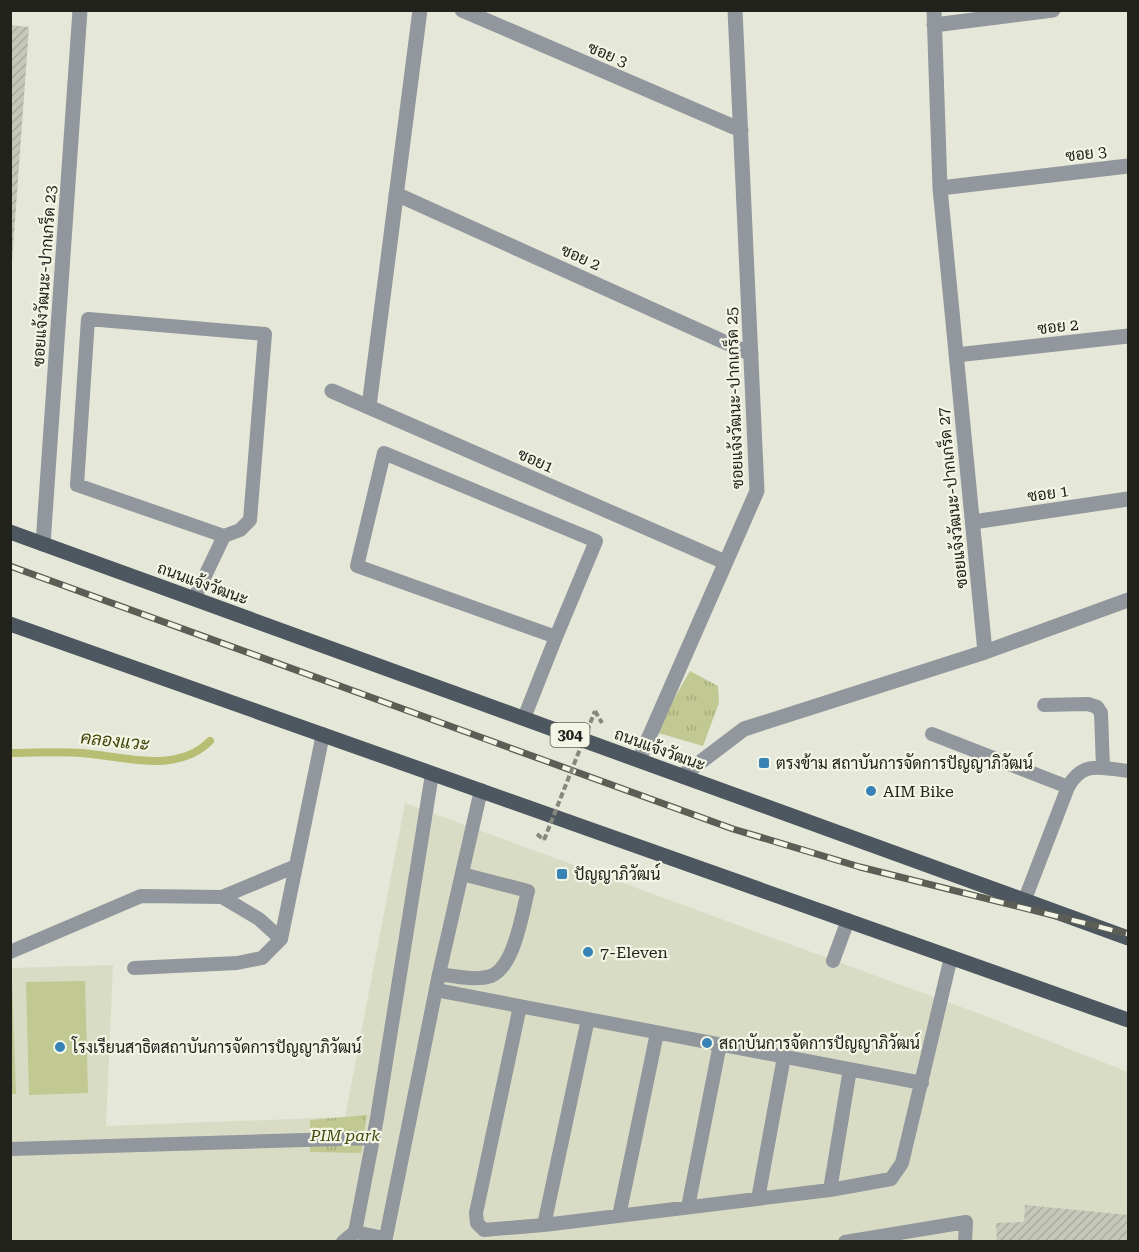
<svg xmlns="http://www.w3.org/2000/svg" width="1139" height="1252" font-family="'Roboto Serif',Sarabun,serif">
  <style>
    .built { fill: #d9dcc5 }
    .grass { fill: url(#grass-tufts) }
    .garden { fill: #c1c891 }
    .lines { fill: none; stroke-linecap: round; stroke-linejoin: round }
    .stream { stroke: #b7be73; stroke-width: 8 }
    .building { fill: url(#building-hatch) }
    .path { stroke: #86877d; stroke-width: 4; stroke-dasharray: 6 3; stroke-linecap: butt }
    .lane { stroke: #91979c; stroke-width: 14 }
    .street { stroke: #91979c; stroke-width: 15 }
    .primary { stroke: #4d575f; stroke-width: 15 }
    .rail-casing { stroke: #5c5d55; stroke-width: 7 }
    .rail { stroke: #f3f5e5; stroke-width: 4.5; stroke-dasharray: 14; stroke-linecap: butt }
    .path-bridge { stroke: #86877d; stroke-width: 4; stroke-dasharray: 6 3; stroke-linecap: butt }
    .poi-dot { fill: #3783b6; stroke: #f3f5e5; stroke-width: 2 }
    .labels { text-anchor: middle; stroke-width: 4.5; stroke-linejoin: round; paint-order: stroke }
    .shield { fill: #f3f5e5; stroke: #616159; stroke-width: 1.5 }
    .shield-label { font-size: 15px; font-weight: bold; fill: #22221d }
    .street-label { font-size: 16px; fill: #22221d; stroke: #f3f5e5 }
    .poi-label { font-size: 16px; fill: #22221d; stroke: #f3f5e5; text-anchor: start }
    .park-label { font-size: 16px; font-style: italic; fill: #454910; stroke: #f3f5e5 }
    .water-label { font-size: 18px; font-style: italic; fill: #41450a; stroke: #f3f5e5 }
  </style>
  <defs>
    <pattern id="grass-tufts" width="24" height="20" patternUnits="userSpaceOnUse" patternTransform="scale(1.5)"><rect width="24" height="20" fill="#c1c891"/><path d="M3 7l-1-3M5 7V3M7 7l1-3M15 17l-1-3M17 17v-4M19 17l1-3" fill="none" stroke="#a6ac7d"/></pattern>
    <pattern id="building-hatch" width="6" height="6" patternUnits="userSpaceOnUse" patternTransform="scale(1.5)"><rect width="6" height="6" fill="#c5c7b8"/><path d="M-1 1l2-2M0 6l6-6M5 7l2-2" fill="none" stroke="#a9ab9e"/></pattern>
  </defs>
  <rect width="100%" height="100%" fill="#e5e8d8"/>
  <!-- built -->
  <path class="built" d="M405,803L983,1015L1128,1072V1241H11L10,968L113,965L106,1126L345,1117Z"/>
  <!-- grass -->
  <path class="grass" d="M690,671L718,686L719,703L703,746L655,732Z
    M11,982H12L16,1094H11Z
    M367,1115L361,1153L310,1152V1120Z"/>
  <!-- garden -->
  <path class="garden" d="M85,981L88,1093L29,1095L26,982Z"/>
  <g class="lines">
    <!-- stream -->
    <path class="stream" d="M10,753C34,753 58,751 81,753C123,756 176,775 210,741"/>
  </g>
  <!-- building -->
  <path class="building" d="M10,25L29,27L12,262L10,261Z
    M1025,1205L1128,1215V1242H997L996,1223L1024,1222Z"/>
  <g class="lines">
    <!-- path -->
    <path class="path" d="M595,711L602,723
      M537,834L544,840"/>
    <!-- lane -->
    <path class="lane" d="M194,599L224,536L77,485L88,319L265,334L250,520L240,530L224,536
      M1044,705L1088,704L1097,707L1101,713L1103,768
      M524,718L556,637L357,566L384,453L596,541L556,637
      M932,734L1068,787
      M222,897L296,866
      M1025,899L1068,787C1083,760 1101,768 1128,771
      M10,952L141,896L222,897L259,919L281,939
      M833,961L848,920
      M134,968L237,963L262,958L281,939L323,734
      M439,974C454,976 476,981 491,976C515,966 522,913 528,891L462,874
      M436,990L922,1083
      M520,1006L476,1213L477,1223L484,1230L544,1225L830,1190L891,1179L902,1163L951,957
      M10,1149L373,1138
      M830,1190L850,1069
      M758,1199L784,1057
      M688,1207L720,1044
      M619,1216L657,1033
      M544,1225L588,1019
      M355,1232L384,1238
      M343,1242L355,1232L377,1118L432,774
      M385,1242L439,974L481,790
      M845,1242L966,1222L965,1242"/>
    <!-- street -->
    <path class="street" d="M462,10L741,130
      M934,25L1053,10
      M940,188L1128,166
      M396,194L751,354
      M956,355L1128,336
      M332,391L725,562
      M369,406L420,10
      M973,522L1128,499
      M43,544L80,10
      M985,652L1128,600
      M639,760L757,491L735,10
      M682,776L744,729L985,652L940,188L934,10"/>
    <!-- primary -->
    <path class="primary" d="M10,532L1128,938
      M10,624L1128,1020"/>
    <!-- rail casing -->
    <g class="rail-casing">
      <path id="rail" d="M10,566L733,829L860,867L1128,934"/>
    </g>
    <!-- rail -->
    <use href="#rail" class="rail"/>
    <!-- path-bridge -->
    <path class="path-bridge" d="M544,840L595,711"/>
  </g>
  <!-- markers -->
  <g class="poi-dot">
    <rect x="758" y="757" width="12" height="12" rx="3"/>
    <circle cx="871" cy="791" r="6"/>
    <rect x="556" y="868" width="12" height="12" rx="3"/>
    <circle cx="588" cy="952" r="6"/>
    <circle cx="707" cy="1043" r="6"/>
    <circle cx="60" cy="1047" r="6"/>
  </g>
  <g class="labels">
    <!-- shield labels -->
    <rect class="shield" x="550.5" y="723" width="39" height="24" rx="4.5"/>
    <g class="shield-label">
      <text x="570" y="740">304</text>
    </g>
    <!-- street labels -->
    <g class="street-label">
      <text transform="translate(608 54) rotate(23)" y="6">ซอย 3</text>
      <text transform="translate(1086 153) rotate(-7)" y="6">ซอย 3</text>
      <text transform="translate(581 257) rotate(24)" y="6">ซอย 2</text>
      <text transform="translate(44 276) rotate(-86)" y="6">ซอยแจ้งวัฒนะ-ปากเกร็ด 23</text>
      <text transform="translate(1058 326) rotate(-6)" y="6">ซอย 2</text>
      <text transform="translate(734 398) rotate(-92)" y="6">ซอยแจ้งวัฒนะ-ปากเกร็ด 25</text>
      <text transform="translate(536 460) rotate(24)" y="6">ซอย1</text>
      <text transform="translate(1048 493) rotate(-8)" y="6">ซอย 1</text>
      <text transform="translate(952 498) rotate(-96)" y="6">ซอยแจ้งวัฒนะ-ปากเกร็ด 27</text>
      <text transform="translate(203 583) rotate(20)" y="6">ถนนแจ้งวัฒนะ</text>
      <text transform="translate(660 749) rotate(20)" y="6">ถนนแจ้งวัฒนะ</text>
    </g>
    <!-- poi labels -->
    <g class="poi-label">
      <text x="776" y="769">ตรงข้าม สถาบันการจัดการปัญญาภิวัฒน์</text>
      <text x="883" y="797">AIM Bike</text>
      <text x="574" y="880">ปัญญาภิวัฒน์</text>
      <text x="600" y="958">7-Eleven</text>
      <text x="719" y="1049">สถาบันการจัดการปัญญาภิวัฒน์</text>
      <text x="72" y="1053">โรงเรียนสาธิตสถาบันการจัดการปัญญาภิวัฒน์</text>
    </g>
    <!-- park labels -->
    <g class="park-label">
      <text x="345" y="1141">PIM park</text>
    </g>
    <!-- water labels -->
    <g class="water-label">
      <text transform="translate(115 741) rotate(6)" y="6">คลองแวะ</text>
    </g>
  </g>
  <!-- border -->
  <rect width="1139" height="1252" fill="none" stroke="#22221d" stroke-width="24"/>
</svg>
